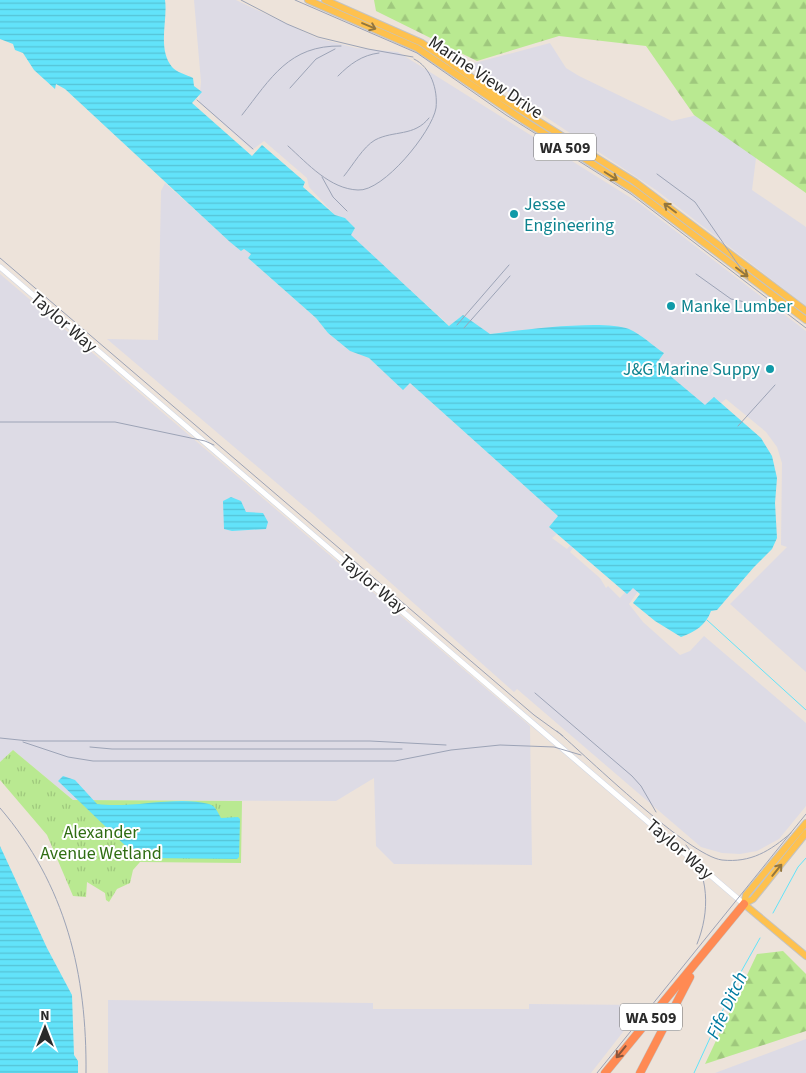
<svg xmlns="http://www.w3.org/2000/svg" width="806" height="1073" font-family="'Source Sans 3',sans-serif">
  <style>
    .industrial { fill: #dddbe5 }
    .grass { fill: url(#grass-tufts) }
    .forest { fill: url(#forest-firs) }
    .water { fill: url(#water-rules) }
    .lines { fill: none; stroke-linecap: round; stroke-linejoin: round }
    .stream { stroke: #62e3fa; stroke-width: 1 }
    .minor-casing { stroke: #cfd6e4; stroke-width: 6 }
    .major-casing { stroke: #c3c3c3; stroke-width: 8 }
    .highway-casing { stroke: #c3c3c3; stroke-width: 9 }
    .minor { stroke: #fff; stroke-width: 5 }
    .major { stroke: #fec14e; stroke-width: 6 }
    .highway { stroke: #ff8a53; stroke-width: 8 }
    .rail { stroke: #9ca3b6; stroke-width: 1 }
    .oneway { stroke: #94763c }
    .oneway2 { stroke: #8a553c }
    .culture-dot { fill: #0f9aa8; stroke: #fff; stroke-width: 2 }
    .labels { text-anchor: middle; stroke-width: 4; stroke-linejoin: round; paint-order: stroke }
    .shield { fill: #fff; stroke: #6a6a6a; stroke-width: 1 }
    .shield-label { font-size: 16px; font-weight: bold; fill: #2a2a2a }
    .street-label { font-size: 18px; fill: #2a2a2a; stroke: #fff }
    .culture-label { font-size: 18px; fill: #0d838f; stroke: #fff; text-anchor: start }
    .park-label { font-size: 18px; fill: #306d13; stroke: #fff }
    .water-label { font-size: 19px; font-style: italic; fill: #017ba0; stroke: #fff }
  </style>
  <defs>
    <pattern id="grass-tufts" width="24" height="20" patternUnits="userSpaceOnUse" patternTransform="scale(1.25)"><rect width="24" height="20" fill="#b9e991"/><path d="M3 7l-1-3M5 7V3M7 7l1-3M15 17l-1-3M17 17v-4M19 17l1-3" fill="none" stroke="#9fc87d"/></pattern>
    <pattern id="forest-firs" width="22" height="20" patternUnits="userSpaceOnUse" patternTransform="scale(1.25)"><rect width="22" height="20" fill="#b9e991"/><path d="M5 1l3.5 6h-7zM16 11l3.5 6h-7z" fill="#9fc87d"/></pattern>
    <pattern id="water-rules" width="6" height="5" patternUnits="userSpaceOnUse" patternTransform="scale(1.25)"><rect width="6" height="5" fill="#62e3fa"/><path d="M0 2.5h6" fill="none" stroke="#55c3d6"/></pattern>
  </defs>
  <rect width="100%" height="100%" fill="#ede3da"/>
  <!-- industrial -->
  <path class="industrial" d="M194,0H236L317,38L356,48L398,52L639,203L806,331V672L730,604L787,547L781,545L782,463L777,447L766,432L726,399L721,403L714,397L706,406L656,364L664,353L629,329L569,326L489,334L463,315L450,326L350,235L355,228L345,218L335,215L309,187L307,178L264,141L252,150L199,102L201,82Z
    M550,43L566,68L579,76L672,121L702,114L757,150L752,190L806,227V306L656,190L467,65Z
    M165,183L241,251L244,249L251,254L248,258L316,318L328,333L350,351L369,358L403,389L410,383L558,516L549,527L557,534L552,538L567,549L573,542L576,544L570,552L600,578L606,588L608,586L620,598L632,584L639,590L629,604L643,622L680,655L690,651L704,636L806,723V806L779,839L757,851L740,854L722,853L701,847L517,689L514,692L312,513L107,339L158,340L161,191Z
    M0,274L530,726L532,865L394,864L376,846L374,778L336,801L73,800L13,750L0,762Z
    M108,1000L373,1003V1009H529V1004L644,1005L591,1073H108Z
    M806,1039V1073H715Z"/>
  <!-- grass -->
  <path class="grass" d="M13,750L73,800L242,801L241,863L140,862L133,870L130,883L117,889L109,902L106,900L105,893L87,882L86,897L73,896L47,835L0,780V762Z"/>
  <!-- forest -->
  <path class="forest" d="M374,0H806V193L694,115L646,46L559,36L477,61L376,11Z
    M783,951L806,974V1031L705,1064L757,954Z"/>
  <!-- water -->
  <path class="water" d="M0,0H165C168,20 157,49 172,67C176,72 187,75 193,78L194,86L202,92L192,103L252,156L262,145L305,182L303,187L335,215L345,218L355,228L351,235L449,326L463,315L490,334C520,330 603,319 629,329C641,334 653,346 664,353L656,364L705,405L714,397L761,438L772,456L777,478L775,503L777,538L772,549L754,567L717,610L711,611C706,625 695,632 681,637L655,621L633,603L640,594L633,588L627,594L549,527L558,516L410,383L403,390L369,358L350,351L328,333L316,318L248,258L251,254L244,249L241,251L230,242L65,89L56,84L55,89L34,70L23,53L15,50L13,44L0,39Z
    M231,497L241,501L246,512L263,513L268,522L266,529L232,531L224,529L223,501Z
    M63,776L75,780L97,804C131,809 177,795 209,804C216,806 218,813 221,818L238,817L240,819L239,857L237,859L150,858L132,852L58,781Z
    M0,846L47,948L72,995L74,1055L78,1061V1073H0Z"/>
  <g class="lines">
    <!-- stream -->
    <path class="stream" d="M707,620L806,710
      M773,913L798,867L806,858
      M694,1073L737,979L760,938"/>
    <!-- minor casing -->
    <g class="minor-casing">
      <path id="minor" d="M0,267L744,904"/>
    </g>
    <!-- major casing -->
    <g class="major-casing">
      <path id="major" d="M308,0L417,48L523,120L634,190L806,320
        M325,0L422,43L500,97L635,182L806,311
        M744,904L746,895L806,823
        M744,904L753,899L806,833
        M744,904L806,956"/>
    </g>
    <!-- highway casing -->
    <g class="highway-casing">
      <path id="highway" d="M605,1073L744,904
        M640,1073L690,977"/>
    </g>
    <!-- minor -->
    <use href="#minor" class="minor"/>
    <!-- major -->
    <use href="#major" class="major"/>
    <!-- highway -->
    <use href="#highway" class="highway"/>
    <!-- rail -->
    <path class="rail" d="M241,0L287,24L318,37L368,49L413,57
      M295,0L417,53L506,115L631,194L806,328
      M338,76C350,64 362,55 379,53
      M290,88L316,59L335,49
      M197,100L253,149
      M242,115C271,78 289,45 341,46
      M288,146C308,164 330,189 358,190C383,192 432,132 436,108C438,90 431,67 414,59
      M657,174L695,202L748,279
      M344,176C353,165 363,147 375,140C394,130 414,137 429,118
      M322,177L333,197L347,211
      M0,258L534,715L563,736
      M696,274L731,299L778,309
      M457,325L509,265
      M464,328L510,276
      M0,422H115L205,441L214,445
      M738,426L775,385
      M535,693L632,776L641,786L656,812
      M557,731C588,758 689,856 722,860C751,863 770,851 791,833
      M0,738L29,741H370L446,745
      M23,742L68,757L93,761H395L451,750L500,745L554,747L581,755
      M90,747L112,749H402
      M0,808C66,885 87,974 86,1073
      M686,845C710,874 710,912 697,944
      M597,1073L806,814"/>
  </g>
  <!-- one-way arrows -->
  <defs><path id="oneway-shaft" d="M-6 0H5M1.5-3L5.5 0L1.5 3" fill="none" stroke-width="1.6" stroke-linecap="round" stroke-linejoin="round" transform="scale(1.25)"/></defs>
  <g class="oneway">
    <use href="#oneway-shaft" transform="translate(369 26) rotate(23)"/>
    <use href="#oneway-shaft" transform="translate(611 176) rotate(32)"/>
    <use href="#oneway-shaft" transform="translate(670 208) rotate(-143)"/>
    <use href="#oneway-shaft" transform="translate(742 272) rotate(37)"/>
    <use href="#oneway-shaft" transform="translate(777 870) rotate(-51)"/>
  </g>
  <use class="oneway2" href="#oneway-shaft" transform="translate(621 1052) rotate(129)"/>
  <!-- markers -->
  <g class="culture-dot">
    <circle cx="514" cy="214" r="5"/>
    <circle cx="671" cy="306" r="5"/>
    <circle cx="770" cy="369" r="5"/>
  </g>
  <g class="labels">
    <!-- shield labels -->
    <g class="shield">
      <rect x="534" y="133.5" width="62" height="27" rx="4"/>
      <rect x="620" y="1003.5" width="62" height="27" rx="4"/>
    </g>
    <g class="shield-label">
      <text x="565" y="153">WA 509</text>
      <text x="651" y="1023">WA 509</text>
    </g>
    <!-- street labels -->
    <g class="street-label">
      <text transform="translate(486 77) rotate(34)" y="6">Marine View Drive</text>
      <text transform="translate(64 322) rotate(41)" y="6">Taylor Way</text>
      <text transform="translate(373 584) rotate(40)" y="6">Taylor Way</text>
      <text transform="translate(680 849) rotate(41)" y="6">Taylor Way</text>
    </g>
    <!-- culture labels -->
    <g class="culture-label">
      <text x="524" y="210">Jesse<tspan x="524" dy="21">Engineering</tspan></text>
      <text x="681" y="312">Manke Lumber</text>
      <text x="760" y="375" text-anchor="end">J&amp;G Marine Suppy</text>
    </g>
    <!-- park labels -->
    <g class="park-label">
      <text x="101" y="838">Alexander<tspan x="101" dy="21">Avenue Wetland</tspan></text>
    </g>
    <!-- water labels -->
    <g class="water-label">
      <text transform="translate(726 1005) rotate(-65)" y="7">Fife Ditch</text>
    </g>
  </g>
  <!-- north arrow -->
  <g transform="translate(45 1028)" stroke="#ffffff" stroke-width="4" paint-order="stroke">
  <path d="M0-4L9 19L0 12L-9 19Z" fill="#2a2a2a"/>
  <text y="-8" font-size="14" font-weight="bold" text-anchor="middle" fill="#2a2a2a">N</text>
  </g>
</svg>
